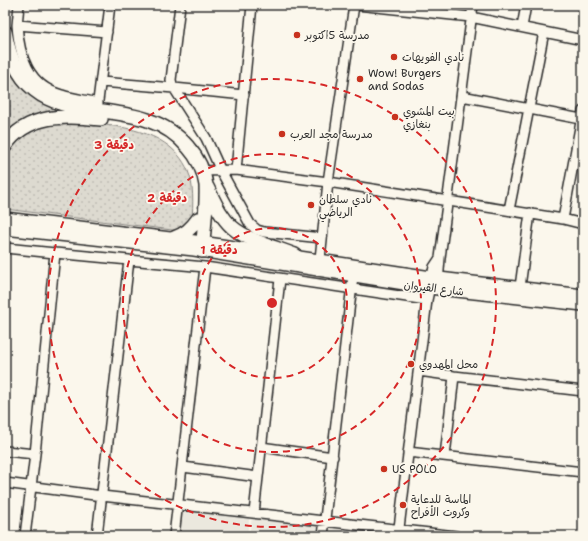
<svg xmlns="http://www.w3.org/2000/svg" width="588" height="541" font-family="'Shantell Sans','Playpen Sans Arabic',sans-serif">
  <style>
    .built { fill: #ebe8de }
    .grass { fill: url(#grass-dots); stroke: #84827e }
    .lines { fill: none; stroke-linecap: round; stroke-linejoin: round }
    .minor-casing { stroke: #2b2b2b; stroke-width: 12 }
    .major-casing { stroke: #2b2b2b; stroke-width: 14 }
    .highway-casing { stroke: #2b2b2b; stroke-width: 16 }
    .minor { stroke: #fbf7ec; stroke-width: 9 }
    .major { stroke: #fbf7ec; stroke-width: 11 }
    .highway { stroke: #fbf7ec; stroke-width: 13 }
    .ring { fill: none; stroke: #d62828; stroke-width: 2; stroke-dasharray: 7 5 }
    .poi-dot { fill: #c8321e; stroke: #fbf7ec; stroke-width: 1.5 }
    .labels { text-anchor: middle; stroke-width: 3.5; stroke-linejoin: round; paint-order: stroke }
    .poi-label { font-size: 11px; fill: #2b2b2b; stroke: #fbf7ec; text-anchor: start }
    .street-label { font-size: 11px; fill: #2b2b2b; stroke: #fbf7ec }
    .centre { fill: #d62828; stroke: #fbf7ec; stroke-width: 2 }
    .ring-label { font-size: 12px; text-anchor: middle; font-weight: bold; fill: #d62828; stroke: #fbf7ec; stroke-width: 3.5; stroke-linejoin: round; paint-order: stroke }
  </style>
  <defs>
    <pattern id="grass-dots" width="8" height="8" patternUnits="userSpaceOnUse"><rect width="8" height="8" fill="#dddad0"/><path d="M2 2h.1M6 6h.1" fill="none" stroke="#bebbb3" stroke-width="1.8" stroke-linecap="round"/></pattern>
  </defs>
  <rect width="100%" height="100%" fill="#fbf7ec"/>
  <filter id="ink" filterUnits="userSpaceOnUse"><feTurbulence type="fractalNoise" baseFrequency=".025" numOctaves="2"/><feDisplacementMap in="SourceGraphic" scale="8" xChannelSelector="R" yChannelSelector="G"/><feConvolveMatrix kernelMatrix="1 2 1 2 8 2 1 2 1" color-interpolation-filters="sRGB"/></filter>
  <g filter="url(#ink)">
    <!-- built -->
    <path class="built" d="M178,504L250,514L247,536H174Z
      M252,517L320,525L319,536H249Z"/>
    <!-- grass -->
    <path class="grass" d="M5,53C7,58 8,65 11,70C22,92 43,102 64,112L5,138Z
      M54,123C98,123 168,123 188,171C194,185 193,204 192,220L180,231L5,209V155L15,142L36,128Z"/>
    <g class="lines">
      <!-- minor casing -->
      <g class="minor-casing">
        <path id="minor" d="M19,5L17,25L107,32
          M180,5L171,80L172,84L174,88L244,95
          M357,5L471,17L583,40
          M17,25C19,55 28,86 62,95C74,99 86,100 98,103
          M522,27L526,5
          M101,82L174,88L206,138L221,171L250,224L257,230L264,232L322,238
          M462,96L581,119
          M97,109L110,5
          M236,170L252,5
          M202,171L236,170L328,182L563,219L583,224
          M509,210L544,32
          M563,219L583,111
          M5,248L55,253
          M320,259L328,182L354,5
          M438,283L440,258L473,5
          M520,287L530,213
          M419,371L454,376L583,391
          M261,447L333,457
          M5,451L35,454
          M408,452L583,472
          M445,456L454,376
          M183,467L258,477
          M5,483L102,496L456,536
          M254,513L280,279
          M25,536L35,454L55,253L129,260
          M97,536L129,260L205,267
          M174,536L205,267L427,300
          M323,536L353,276
          M398,536L427,300L434,267L440,258"/>
      </g>
      <!-- major casing -->
      <g class="major-casing">
        <path id="major" d="M5,218L195,241L431,277L583,295
          M5,229L194,250L429,288L583,305"/>
      </g>
      <!-- highway casing -->
      <g class="highway-casing">
        <path id="highway" d="M5,32C25,149 132,80 188,147C197,157 204,171 206,185C207,207 204,230 202,251
          M5,146C27,113 67,115 101,119
          M207,187C214,201 220,216 232,227C248,241 275,247 295,255
          M174,238C185,234 191,229 198,219"/>
      </g>
      <!-- minor -->
      <use href="#minor" class="minor"/>
      <!-- major -->
      <use href="#major" class="major"/>
      <!-- highway -->
      <use href="#highway" class="highway"/>
    </g>
  </g>
  <!-- distance rings -->
  <g class="ring">
    <circle cx="272" cy="303" r="75"/>
    <circle cx="272" cy="303" r="149"/>
    <circle cx="272" cy="303" r="224"/>
  </g>
  <!-- markers -->
  <g class="poi-dot">
    <circle cx="297" cy="35" r="4"/>
    <circle cx="394" cy="57" r="4"/>
    <circle cx="360" cy="79" r="4"/>
    <circle cx="395" cy="117" r="4"/>
    <circle cx="282" cy="134" r="4"/>
    <circle cx="311" cy="205" r="4"/>
    <circle cx="411" cy="364" r="4"/>
    <circle cx="384" cy="469" r="4"/>
    <circle cx="403" cy="505" r="4"/>
  </g>
  <g class="labels">
    <!-- poi labels -->
    <g class="poi-label">
      <text x="305" y="39">مدرسة 5اكتوبر</text>
      <text x="402" y="61">نادي الفويهات</text>
      <text x="368" y="77">Wow! Burgers<tspan x="368" dy="13">and Sodas</tspan></text>
      <text x="403" y="115">بيت المشوي<tspan x="403" dy="13">بنغازي</tspan></text>
      <text x="290" y="138">مدرسة مجد العرب</text>
      <text x="319" y="203">نادي سلطان<tspan x="319" dy="13">الرياضي</tspan></text>
      <text x="419" y="368">محل المهدوي</text>
      <text x="392" y="473">US POLO</text>
      <text x="411" y="503">الماسة للدعاية<tspan x="411" dy="13">وكروت الأفراح</tspan></text>
    </g>
    <!-- street labels -->
    <g class="street-label">
      <text transform="translate(434 288) rotate(7)" y="4">شارع القيروان</text>
    </g>
  </g>
  <circle cx="272" cy="303" r="6" class="centre"/>
  <g class="ring-label">
    <text x="114" y="149">3 دقيقة</text>
    <text x="167" y="202">2 دقيقة</text>
    <text x="219" y="254">1 دقيقة</text>
  </g>
  <!-- margin -->
  <rect width="588" height="541" fill="none" stroke="#fbf7ec" stroke-width="20"/>
  <rect x="10" y="10" width="568" height="521" fill="none" stroke="#2b2b2b" stroke-width="1.5" filter="url(#ink)"/>
</svg>
